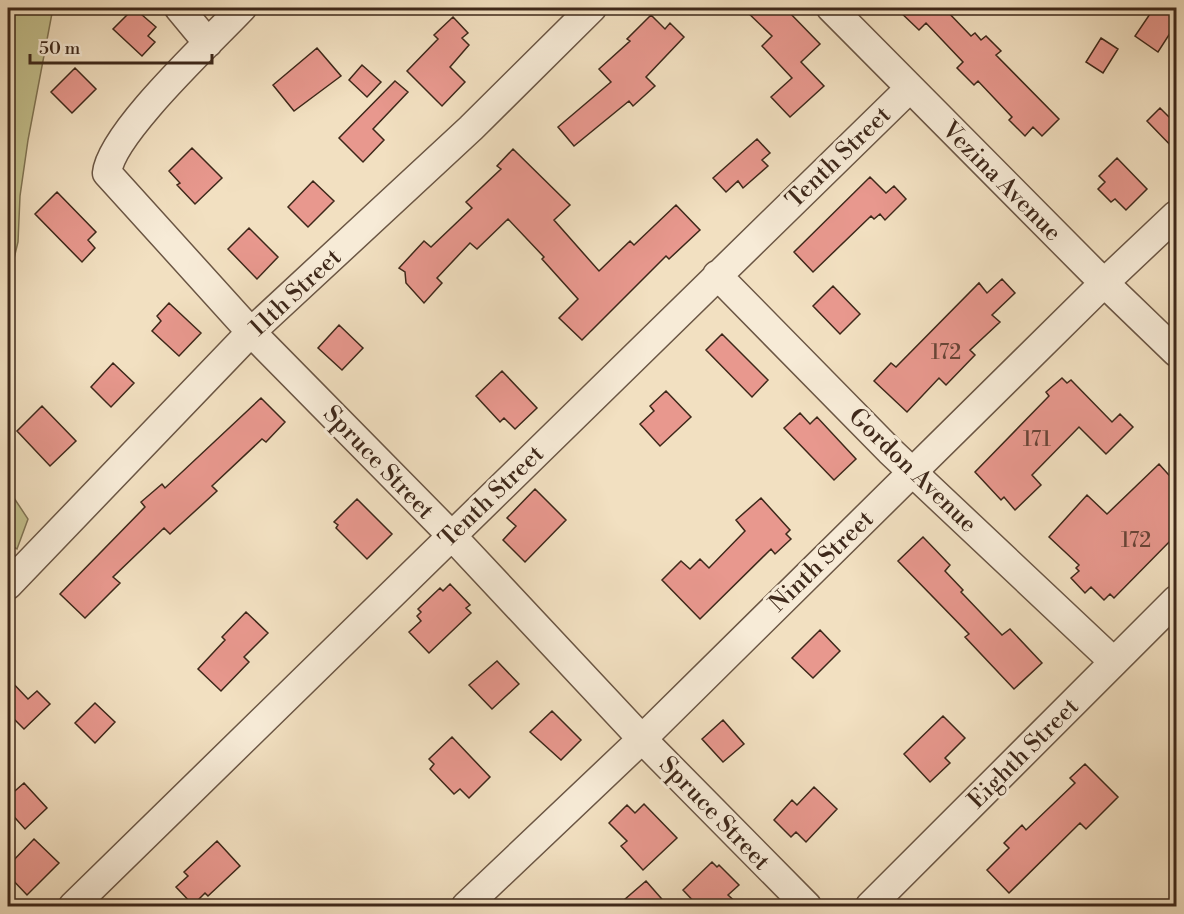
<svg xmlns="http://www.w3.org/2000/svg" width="1184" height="914" font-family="'Libre Bodoni',serif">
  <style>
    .green { fill: #c3c08d; stroke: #807454; stroke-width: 1.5 }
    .building { fill: #e8988e; stroke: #3e281a; stroke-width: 1.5 }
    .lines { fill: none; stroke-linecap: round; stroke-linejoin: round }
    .street-casing { stroke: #6b5644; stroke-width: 31 }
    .street { stroke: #f7ebd7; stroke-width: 28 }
    .labels { text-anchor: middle; stroke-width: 6; stroke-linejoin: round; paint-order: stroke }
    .number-label { font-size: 21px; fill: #684437 }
    .street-label { font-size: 24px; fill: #3e281a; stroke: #f7ebd7 }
  </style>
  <rect width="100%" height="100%" fill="#f2e0c1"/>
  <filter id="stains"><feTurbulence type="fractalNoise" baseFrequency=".00333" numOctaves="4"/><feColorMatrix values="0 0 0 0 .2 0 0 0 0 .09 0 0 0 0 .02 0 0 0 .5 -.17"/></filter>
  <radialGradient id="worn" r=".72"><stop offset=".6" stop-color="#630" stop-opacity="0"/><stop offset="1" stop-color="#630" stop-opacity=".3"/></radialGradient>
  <!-- green -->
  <path class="green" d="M8,8H53L28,140L20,196L18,242L8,283Z
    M8,489L28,519L17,549L8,544Z"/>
  <!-- building -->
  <path class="building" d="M134,8L156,27L148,36L155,42L142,56L113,29Z
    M743,8H785L820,44L801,62L824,86L790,117L771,97L792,78L762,46L772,36Z
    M896,8H944L971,36L975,33L981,40L986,36L1001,51L996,55L1059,119L1042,136L1033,127L1025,136L1009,120L1012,117L978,81L974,85L957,68L963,62L926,23L919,30Z
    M1154,8H1168L1176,13V24L1158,52L1135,36Z
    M651,15L665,29L670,23L684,37L646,77L655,86L633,106L629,101L574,146L558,127L611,82L599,69L630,41L627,39Z
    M453,17L468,33L462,38L469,45L450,67L465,82L442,106L407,71L438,39L434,35Z
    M1101,38L1118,49L1103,73L1086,62Z
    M317,48L341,76L294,111L273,85Z
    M362,65L381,82L367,97L349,80Z
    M75,68L96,89L72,113L51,92Z
    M395,81L408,92L373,129L384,140L363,162L339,138Z
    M1160,108L1176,124V151L1147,121Z
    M757,139L770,153L762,160L768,166L743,188L738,181L726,192L713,178Z
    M192,148L222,178L195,204L177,185L180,183L169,171Z
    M513,149L570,205L554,220L599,271L630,241L634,245L676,205L700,230L669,259L666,256L582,340L559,318L578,299L542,259L544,257L508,219L477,249L470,243L437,278L442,283L424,303L406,283L405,272L399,268L424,241L431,247L472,208L466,202L501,169L497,166Z
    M1117,158L1147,189L1126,210L1115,199L1111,202L1098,189L1105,182L1099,176Z
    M870,177L886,193L894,186L906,199L885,220L880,214L874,219L871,216L813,272L794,252Z
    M313,181L334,201L308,227L288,207Z
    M57,192L96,232L88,240L95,248L82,262L35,214Z
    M249,228L278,257L257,279L228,249Z
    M1002,279L1015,293L992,315L1000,322L970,350L975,355L946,385L939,378L907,412L874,381L891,363L896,367L979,283L987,293Z
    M833,286L860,314L840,334L813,306Z
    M169,303L201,333L179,356L152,331L161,321L157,316Z
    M339,325L363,348L342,370L318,348Z
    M722,334L768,380L752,397L706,350Z
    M113,363L134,383L111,407L91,387Z
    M502,371L537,408L515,429L504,418L500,422L476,396Z
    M1062,378L1067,383L1071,380L1112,422L1120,414L1133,427L1106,454L1079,427L1032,475L1041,485L1015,510L1004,497L1001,500L975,472L1049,396L1046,392Z
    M666,391L691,417L660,446L640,424L654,411L650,406Z
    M261,398L285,422L266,442L262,439L212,486L217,491L170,534L164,528L113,577L120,583L85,618L60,594L145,507L141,502L162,484L165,488Z
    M42,406L76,441L50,466L17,431Z
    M800,413L810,424L817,417L856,459L834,480L784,428Z
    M1159,464L1176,483V535L1114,598L1110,594L1104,600L1091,587L1085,593L1071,578L1079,571L1076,568L1079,565L1049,537L1087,495L1107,514Z
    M535,489L566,520L525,562L503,540L516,526L507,518Z
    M761,498L790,530L786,534L791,539L775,554L771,549L700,619L662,580L681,561L690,569L700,559L709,568L745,531L736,520Z
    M357,499L392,534L367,559L336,528L338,525L334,522Z
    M923,537L950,565L945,571L963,590L961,592L1002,635L1010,629L1042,663L1014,689L965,637L969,634L898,561Z
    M450,584L470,605L466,608L471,613L429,653L409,632L421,621L417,616L421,612L418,609L440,588L443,591Z
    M246,612L268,633L244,657L249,662L221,691L198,669L225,640L222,637Z
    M820,630L840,651L813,678L792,658Z
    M497,661L519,684L492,709L469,685Z
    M8,678L28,699L37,691L50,704L24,729L8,713Z
    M95,703L115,722L95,743L75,723Z
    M552,711L581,740L561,760L530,732Z
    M943,716L965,738L945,758L950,763L930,782L904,754Z
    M723,720L744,744L723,762L702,739Z
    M452,737L490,777L469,798L460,789L454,794L430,769L434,764L429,759Z
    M1085,764L1118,797L1086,829L1080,823L1009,893L987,870L1009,848L1004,843L1022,825L1026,830L1075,783L1070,778Z
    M24,783L47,808L25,829L8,810V797Z
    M814,787L837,809L806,842L796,832L791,837L774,820L792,800L797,805Z
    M644,804L677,838L643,870L621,846L627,841L609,823L627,805L635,813Z
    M34,839L59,863L27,895L8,875V866Z
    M217,841L240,866L208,896L205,893L193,905L176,887L188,876L184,872Z
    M712,862L717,867L719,865L739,885L728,895L740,906H698L683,890Z
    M646,881L668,906H617Z"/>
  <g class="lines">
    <!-- street casing -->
    <g class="street-casing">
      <path id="street" d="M179,8L208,43
        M242,8C212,40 111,133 107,173L251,332L451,535L642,739L807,906
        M831,8L1092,271L1176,352
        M717,275L890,451L1114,662
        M8,585L251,332L471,128L592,8
        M73,906L910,88
        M466,906L642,739L1104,283L1176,215
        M870,906L1176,600"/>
    </g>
    <!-- street -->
    <use href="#street" class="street"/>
  </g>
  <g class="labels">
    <!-- number labels -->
    <g class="number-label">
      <text x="946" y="359">172</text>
      <text x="1037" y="446">171</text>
      <text x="1136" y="547">172</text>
    </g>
    <!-- street labels -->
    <g class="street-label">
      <text transform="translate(838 157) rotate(-44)" y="8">Tenth Street</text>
      <text transform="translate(1002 181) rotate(45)" y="8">Vezina Avenue</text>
      <text transform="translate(295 292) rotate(-43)" y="8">11th Street</text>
      <text transform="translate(379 462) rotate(46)" y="8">Spruce Street</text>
      <text transform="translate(913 470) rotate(44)" y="8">Gordon Avenue</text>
      <text transform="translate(491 496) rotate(-44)" y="8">Tenth Street</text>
      <text transform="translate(821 561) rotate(-44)" y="8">Ninth Street</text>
      <text transform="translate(1023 753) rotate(-45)" y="8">Eighth Street</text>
      <text transform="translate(715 813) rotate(46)" y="8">Spruce Street</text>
    </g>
  </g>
  <!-- margin -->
  <rect width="1184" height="914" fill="none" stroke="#f2e0c1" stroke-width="30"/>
  <rect x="9" y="9" width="1166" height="896" fill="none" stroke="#3e281a" stroke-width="3"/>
  <rect x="15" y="15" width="1154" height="884" fill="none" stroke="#3e281a" stroke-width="1.5"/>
  <!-- scale -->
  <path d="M30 54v9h182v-9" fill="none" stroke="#3e281a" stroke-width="3"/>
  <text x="39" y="54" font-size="18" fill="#3e281a" stroke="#f7ebd7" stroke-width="4.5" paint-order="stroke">50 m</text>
  <rect width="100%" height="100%" filter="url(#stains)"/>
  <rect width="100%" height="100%" fill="url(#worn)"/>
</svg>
